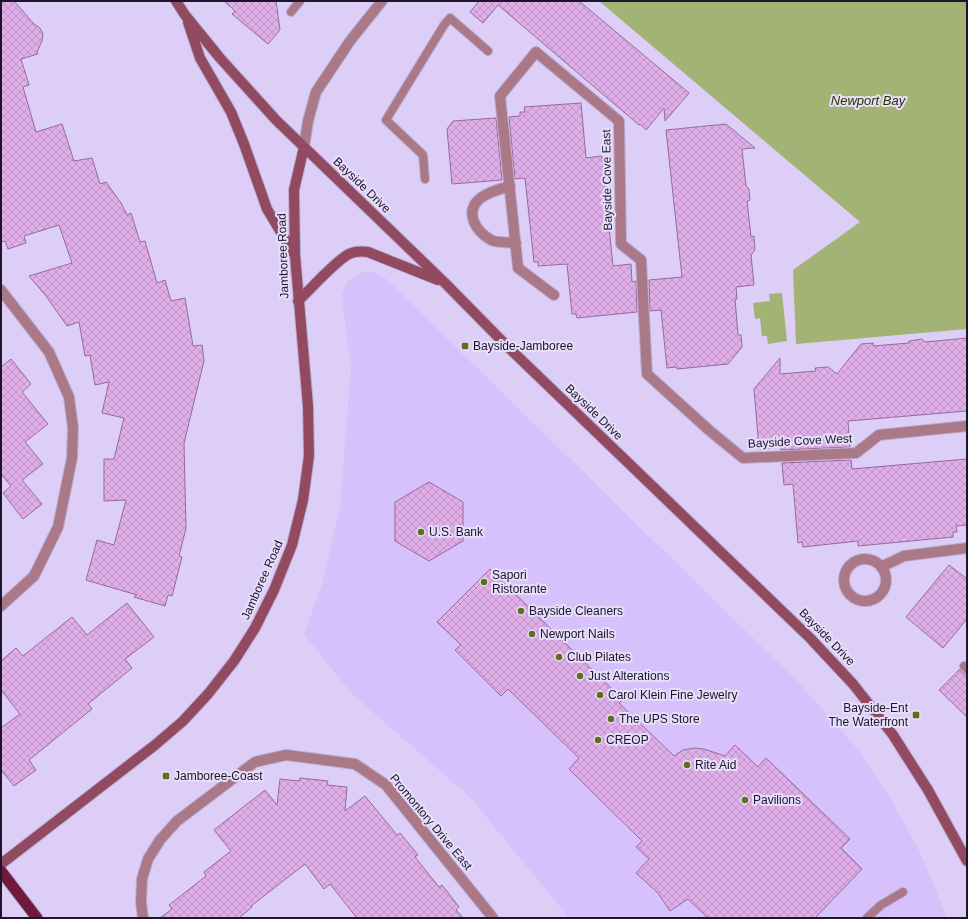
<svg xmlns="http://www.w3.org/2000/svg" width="968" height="919" font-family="Helvetica,sans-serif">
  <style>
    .built { fill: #d6c1fc }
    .water { fill: #a2b375 }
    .building { fill: url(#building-cross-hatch); stroke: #96699f }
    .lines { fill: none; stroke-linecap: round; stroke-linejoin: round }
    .service-casing { stroke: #baadd2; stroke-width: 10 }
    .minor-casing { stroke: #baadd2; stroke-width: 12 }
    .tertiary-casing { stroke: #baadd2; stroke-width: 12 }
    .secondary-casing { stroke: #baadd2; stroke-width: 12 }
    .trunk-casing { stroke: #baadd2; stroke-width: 13 }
    .service { stroke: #aa7886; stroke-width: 8 }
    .minor { stroke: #aa7886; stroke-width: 10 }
    .tertiary { stroke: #aa7886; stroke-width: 10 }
    .secondary { stroke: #914a60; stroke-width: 10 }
    .trunk { stroke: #6e1a3c; stroke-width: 11 }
    .poi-dot { fill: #5d6f1c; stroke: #e7def9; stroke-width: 1.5 }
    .labels { text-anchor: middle; stroke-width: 4; stroke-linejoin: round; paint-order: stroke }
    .street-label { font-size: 12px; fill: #1e142c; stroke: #e7def9 }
    .poi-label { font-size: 12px; fill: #1e142c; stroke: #e7def9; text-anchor: start }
    .water-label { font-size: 13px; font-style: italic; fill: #273000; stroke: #e7def9 }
  </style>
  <defs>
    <pattern id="building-cross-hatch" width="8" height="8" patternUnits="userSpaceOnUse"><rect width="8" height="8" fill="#dfaee8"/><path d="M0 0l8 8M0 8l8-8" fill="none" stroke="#bf95c7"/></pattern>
  </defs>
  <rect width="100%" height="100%" fill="#dccef7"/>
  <!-- built -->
  <path class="built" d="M371,271L385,278L800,684L861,753L889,796L920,852L947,918H569L470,797L351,693L304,634L323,582L340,507L351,368L342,296L346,283L360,273Z"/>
  <!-- water -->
  <path class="water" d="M599,1H967V329L796,344L793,270L860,222Z
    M782,293L787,341L768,344L767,336H762L760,318L755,319L753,303L770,301L769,294Z"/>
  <!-- building -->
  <path class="building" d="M1,1H14L34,24L40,28L43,34L42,41L37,52L38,54L21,59L29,85L23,87L36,132L62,124L74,161L92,158L100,184L106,182L121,203L127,215L131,213L140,242L145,241L157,283L165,280L171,301L185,298L193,346L202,345L204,361L184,443L186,528L179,556L182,557L172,596L168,595L165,606L134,597L137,595L86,580L97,540L114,545L126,500L104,501V459H114L124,418L102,413L109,382L95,385L90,355L85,356L79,322L67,326L46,296L29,276L72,263L59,225L24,236L26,243L8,249L5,241L1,242Z
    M224,1H276L280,30L268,44L232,14L235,11Z
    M479,1H579L689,93L665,121L664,108L646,130L640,124L639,125L498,5L483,23L470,12Z
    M581,103L586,158L602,156L613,266L631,264L632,282L636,281L637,312L577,318L576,314H572L567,264L538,266V262H534L525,178L515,179L509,117L520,116V112H525L524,107Z
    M496,118L502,180L452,184L447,129L453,121Z
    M726,124L755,148L742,149L746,186L749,189L750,200L747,201L751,237L754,236L755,250L751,255L754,285L736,287L737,299H735L738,335H741L742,347L728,364L677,369V367L667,368L661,310L650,311L649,280L682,277L666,130Z
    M967,338V411L848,421L850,447L781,450L780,447L759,449L754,389L780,358V374L816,371L815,368L828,367L837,374L861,344L873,343V346L909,343V341L922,339L925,342Z
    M11,359L31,384L22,392L48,424L25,442L43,464L22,480L42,504L23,519L3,493L11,486L1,474V367Z
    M967,459V525L956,526L957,532H953V537L858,546V541L803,547L802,542L798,543L793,484L784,485L782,463L851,460L852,469Z
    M429,482L463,502V541L429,561L395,541V502Z
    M949,565L967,579V619L943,648L906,617Z
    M490,569L623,700L619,703L674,756L683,750L694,748L704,749L725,756L735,745L758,767L766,758L850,839L841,848L862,869L815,918H708L688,899L670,911L658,893L636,873L649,859L636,847L642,841L569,769L579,758L508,689L501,696L455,650L461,645L437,622Z
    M127,603L154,637L125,659L132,668L88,704L92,709L29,760L36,770L14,786L1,770V728L20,714L1,690V661L16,648L23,656L72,617L87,635Z
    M960,669L963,673L967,674V717L939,690Z
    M300,778L328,781L327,785L347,787L345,811L365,796L397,835L400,833L418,855L415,857L439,887L442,885L459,907L456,910L463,918H357L330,884L324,889L305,864L251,906L252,907L239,918H160L172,909L169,905L206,876L204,872L231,851L214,830L265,790L277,805L280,779L299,781Z"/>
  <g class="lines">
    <!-- service casing -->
    <g class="service-casing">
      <path id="service" d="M291,12L300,1
        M425,179L423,155L386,120L444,25L450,18L488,51
        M964,666L967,669
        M867,918L881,905L903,892"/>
    </g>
    <!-- minor casing -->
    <g class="minor-casing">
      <path id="minor" d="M510,186C493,191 465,198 474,222C477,229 484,236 491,240C497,243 508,242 516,243
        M1,290L49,352L69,397L73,428L72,458L58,527L34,576L1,606
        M554,295L518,268L500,96L536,52L619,121L621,244L641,260L647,374L710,431L743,458L856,453L879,435L967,426
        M844 580a21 21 0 1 1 42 0a21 21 0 1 1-42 0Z
        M881,567L904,556L967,548
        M143,918L141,902L142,879L148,859L160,840L177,821L255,762L286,755L355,764L386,785L493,918"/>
    </g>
    <!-- tertiary casing -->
    <g class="tertiary-casing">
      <path id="tertiary" d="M304,147L308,121L316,92L350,41L382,1"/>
    </g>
    <!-- secondary casing -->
    <g class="secondary-casing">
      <path id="secondary" d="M176,1L185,15L220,58L276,120L444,282L507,346L810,638L853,684L893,735L928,790L967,861
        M188,22L200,58L231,112L244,144L267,209L294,254
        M298,301C312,288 334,262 349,254C355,251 361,251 368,252L438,280
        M1,864L155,745L183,721L208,694L234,661L255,628L274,590L292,545L303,500L309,456L308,406L295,255L294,190L304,147"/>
    </g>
    <!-- trunk casing -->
    <g class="trunk-casing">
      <path id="trunk" d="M1,871L37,918"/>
    </g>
    <!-- service -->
    <use href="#service" class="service"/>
    <!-- minor -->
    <use href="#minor" class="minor"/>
    <!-- tertiary -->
    <use href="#tertiary" class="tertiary"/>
    <!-- secondary -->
    <use href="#secondary" class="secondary"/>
    <!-- trunk -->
    <use href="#trunk" class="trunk"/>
  </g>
  <!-- markers -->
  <g class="poi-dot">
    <rect x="461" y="342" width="8" height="8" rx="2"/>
    <circle cx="421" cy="532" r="4"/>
    <circle cx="484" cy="582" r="4"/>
    <circle cx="521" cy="611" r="4"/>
    <circle cx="532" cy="634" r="4"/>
    <circle cx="559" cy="657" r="4"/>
    <circle cx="580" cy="676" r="4"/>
    <circle cx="600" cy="695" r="4"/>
    <rect x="912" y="711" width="8" height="8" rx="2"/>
    <circle cx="611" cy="719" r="4"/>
    <circle cx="598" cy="740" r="4"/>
    <circle cx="687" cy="765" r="4"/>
    <rect x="162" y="772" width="8" height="8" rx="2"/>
    <circle cx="745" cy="800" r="4"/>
  </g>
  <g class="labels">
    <!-- street labels -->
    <g class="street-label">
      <text transform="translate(607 180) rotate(-91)" y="4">Bayside Cove East</text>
      <text transform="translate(362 185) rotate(44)" y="4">Bayside Drive</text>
      <text transform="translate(283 256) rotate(-92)" y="4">Jamboree Road</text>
      <text transform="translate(594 412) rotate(44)" y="4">Bayside Drive</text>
      <text transform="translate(800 441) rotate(-3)" y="4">Bayside Cove West</text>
      <text transform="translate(262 580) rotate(-66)" y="4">Jamboree Road</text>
      <text transform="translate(827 637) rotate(46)" y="4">Bayside Drive</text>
      <text transform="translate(431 822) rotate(50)" y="4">Promontory Drive East</text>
    </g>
    <!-- poi labels -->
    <g class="poi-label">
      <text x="473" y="350">Bayside-Jamboree</text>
      <text x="429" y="536">U.S. Bank</text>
      <text x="492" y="579">Sapori<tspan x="492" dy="14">Ristorante</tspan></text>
      <text x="529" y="615">Bayside Cleaners</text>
      <text x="540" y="638">Newport Nails</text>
      <text x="567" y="661">Club Pilates</text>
      <text x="588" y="680">Just Alterations</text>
      <text x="608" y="699">Carol Klein Fine Jewelry</text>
      <text x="908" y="712" text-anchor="end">Bayside-Ent<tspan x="908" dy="14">The Waterfront</tspan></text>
      <text x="619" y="723">The UPS Store</text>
      <text x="606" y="744">CREOP</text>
      <text x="695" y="769">Rite Aid</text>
      <text x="174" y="780">Jamboree-Coast</text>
      <text x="753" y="804">Pavilions</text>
    </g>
    <!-- water labels -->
    <g class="water-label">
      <text x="868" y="105">Newport Bay</text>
    </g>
  </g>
  <!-- border -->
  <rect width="968" height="919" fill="none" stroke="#1e142c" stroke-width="4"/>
</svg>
